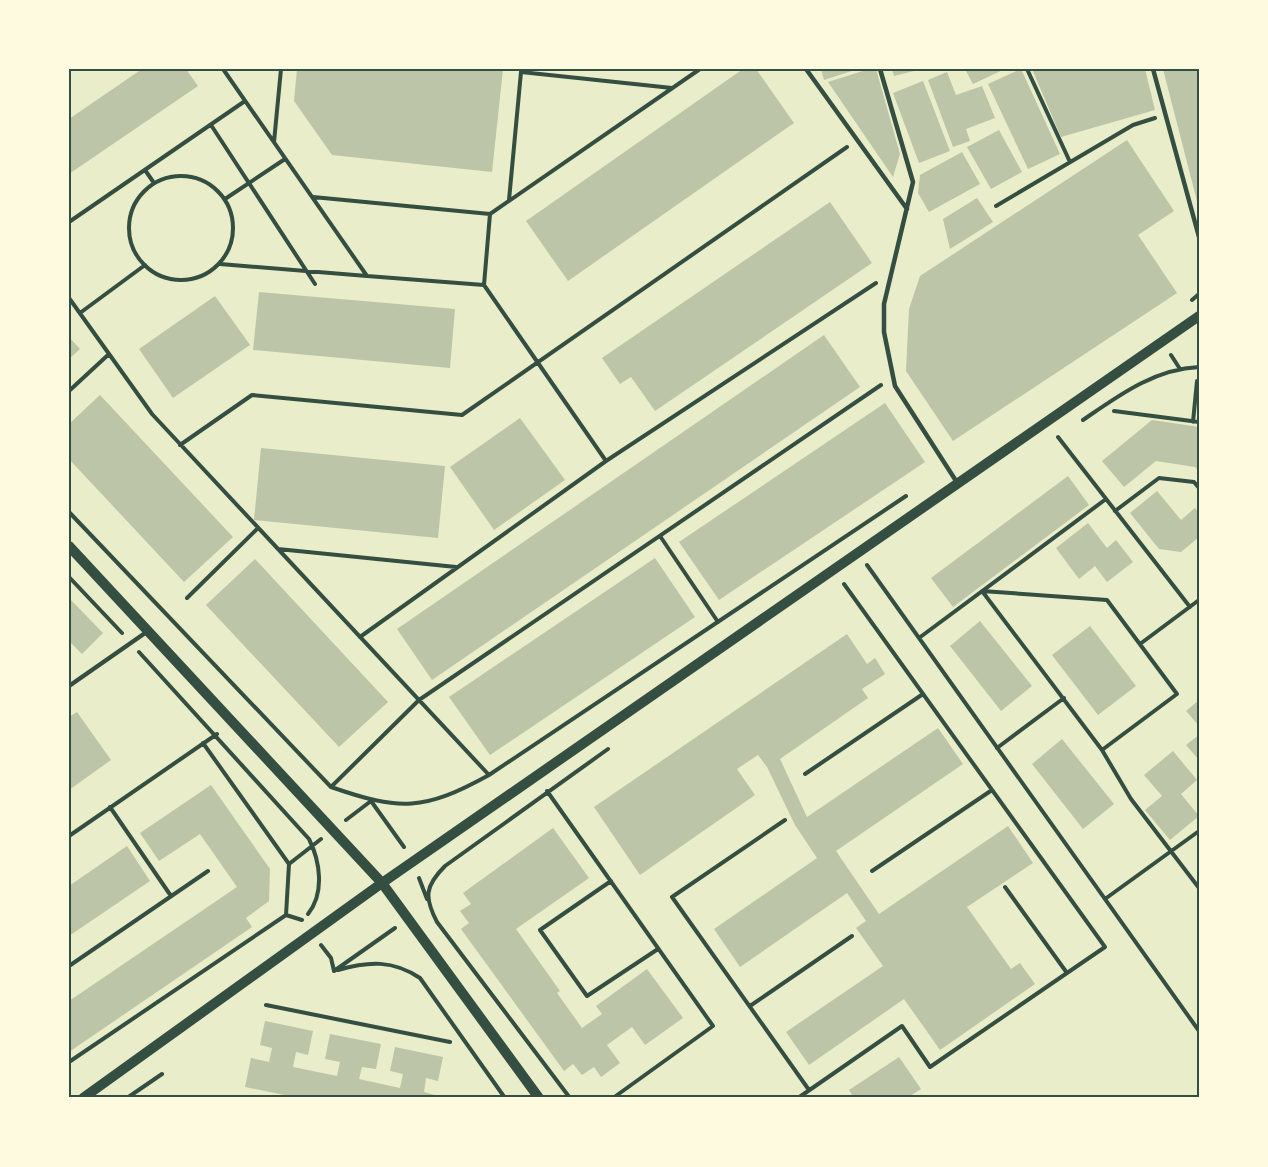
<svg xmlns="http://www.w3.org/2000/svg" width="1268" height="1167" font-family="Literata,serif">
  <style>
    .building { fill: #bcc5a7 }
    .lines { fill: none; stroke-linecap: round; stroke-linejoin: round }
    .path { stroke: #344e41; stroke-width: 4 }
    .service { stroke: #344e41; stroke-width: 4.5 }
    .tertiary { stroke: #344e41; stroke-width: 10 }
    .neatline { fill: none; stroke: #344e41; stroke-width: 2 }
  </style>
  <rect width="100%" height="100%" fill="#e9edc9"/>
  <!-- building -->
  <path class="building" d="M142,69H186L198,86L69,174V119Z
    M297,69H503L492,172L332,155L294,101Z
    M743,69H756L794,123L568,281L526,221Z
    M821,69H858L824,80Z
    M869,69H876L900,154L893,177L828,82Z
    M892,69H918V70L894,76Z
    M965,69H1005L973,84Z
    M1021,69L1060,154L1028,169L988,84Z
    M1032,69H1145L1155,110L1061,137Z
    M1163,69H1199V205H1198Z
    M947,72L956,95L982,86L995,118L966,129L970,141L953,147L928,80Z
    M923,81L950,151L919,163L893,93Z
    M999,130L1022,172L991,189L967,147Z
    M1127,140L1174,211L1138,235L1177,293L953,441L906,371L909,309L920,276Z
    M962,152L980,184L929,212L918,193L920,175Z
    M977,198L993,222L950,249L943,219Z
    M830,202L872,263L655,411L631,377L620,384L602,358Z
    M259,292L455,309L450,368L253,350Z
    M215,296L250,345L173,398L139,349Z
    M824,335L860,387L432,680L397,629Z
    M69,337L80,349L69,359Z
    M100,395L233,537L184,582L69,459V424Z
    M885,403L925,462L719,600L679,542Z
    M520,418L565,480L494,530L450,467Z
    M1152,420L1199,427V472L1195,467L1156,461L1124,487L1102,461Z
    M261,448L445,466L438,538L254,520Z
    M1068,476L1089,505L953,607L931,578Z
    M1157,491L1181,520L1195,508L1199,513V537L1181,552L1159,549L1130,513Z
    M1088,523L1107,548L1116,540L1133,562L1107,582L1095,566L1079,579L1056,548Z
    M655,558L695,617L490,755L449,697Z
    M255,559L388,702L339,747L206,605Z
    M69,598L103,633L82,654L69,641Z
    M980,621L1032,686L1001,711L950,646Z
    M1090,626L1136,686L1098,715L1052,655Z
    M847,634L867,664L875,658L885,674L862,689L868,698L780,759L807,817L938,728L963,764L836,851L879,914L1008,826L1033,863L967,907L1011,969L1020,963L1035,984L940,1050L904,999L809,1065L786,1032L883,966L856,928L866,921L847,893L740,967L714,929L817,858L795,825L767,767L758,755L737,769L755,795L640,875L594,807Z
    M1199,700V726L1186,711Z
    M77,712L111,760L69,790V717Z
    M1199,735V760L1186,745Z
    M1062,739L1114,804L1083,829L1032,764Z
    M1173,751L1197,780L1181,794L1199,816L1170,840L1145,810L1162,796L1144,775Z
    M211,785L270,869L269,901L246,918L252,927L69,1052V1001L237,887L200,834L159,861L140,833Z
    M553,828L589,878L516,929L560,991L557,993L582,1028L602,1014L596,1006L647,969L683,1018L645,1045L632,1027L607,1045L620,1063L601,1077L594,1067L582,1075L573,1064L564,1071L461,929L469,923L460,911L471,904L463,893Z
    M127,846L150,881L69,936V886Z
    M265,1021L313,1031L308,1055L296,1052L293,1067L337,1076L340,1062L325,1059L330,1034L381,1044L376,1069L362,1067L359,1079L400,1088L403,1074L390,1071L395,1047L443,1057L438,1081L426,1078L424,1092L446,1098H299L245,1087L251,1058L269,1062L272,1048L260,1045Z
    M899,1057L921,1089L907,1098H854L849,1090Z"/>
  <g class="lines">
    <!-- path -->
    <path class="path" d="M223,69L367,276L484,285L606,461
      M1027,69L1070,162
      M211,125L315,284
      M274,142L281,69
      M145,170L154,183
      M129 228a52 52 0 1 1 104 0a52 52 0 1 1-104 0Z
      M313,197L490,214L700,69
      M225,199L285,159
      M509,200L521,72L672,88
      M996,206L1133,125L1155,118
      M69,222L245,101
      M220,264L367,276
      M484,285L490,214
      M69,298L152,414L489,775
      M1192,300L1199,294
      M80,313L145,265
      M1171,355L1180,369
      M69,391L109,354
      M1114,411L1199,422
      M1083,420C1118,396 1154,369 1199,367
      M1193,422L1197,381
      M1058,437L1190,607
      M180,445L252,395L462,415L847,147
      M1115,511L1159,478L1194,482L1199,488
      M69,512L331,787C400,811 424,811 489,775L906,496
      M660,536L718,622
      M278,549L456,567
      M867,565L1199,1031
      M69,577L122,633
      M844,584L1105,947L1067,973
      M982,591L1107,600L1177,694L1102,750Z
      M187,598L258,528
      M360,637L606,461L876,283
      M919,638L1106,499
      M1140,644L1199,600
      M139,652L309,839C320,861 325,893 308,914
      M997,748L1064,698
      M1102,750L1131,799L1199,888
      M805,774L923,694
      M331,787L419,700L881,385
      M547,791L713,1026L613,1098
      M110,807L171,896
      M346,820L371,801L404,847
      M785,820L672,897L809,1090
      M69,836L217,734
      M289,864L321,839
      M872,871L992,790
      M419,878L427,899
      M611,881L540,930L587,996L658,949
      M1105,899L1199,831
      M286,915L302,920
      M321,945L331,958L334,971
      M69,966L208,871
      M338,970C369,961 393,960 420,978L505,1098
      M334,971L395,928
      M266,1005L450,1042
      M750,1006L852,936
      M69,1062L286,915L289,864L203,743
      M127,1098L162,1074
      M570,1098L437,922C424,897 425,886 445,866L608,749
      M798,1098L902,1026L930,1067L1067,973L1005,887"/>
    <!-- service -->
    <path class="service" d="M806,69L907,209
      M880,69L913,182L884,304V332L895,386L958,484
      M1153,69L1199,237
      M69,686L148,631"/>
    <!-- tertiary -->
    <path class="tertiary" d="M69,546L382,883L539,1098
      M83,1098L382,883L1199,316"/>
  </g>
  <!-- border -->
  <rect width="1268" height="1167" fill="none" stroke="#fefae0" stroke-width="141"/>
  <rect x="70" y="70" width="1128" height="1026" class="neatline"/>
</svg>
